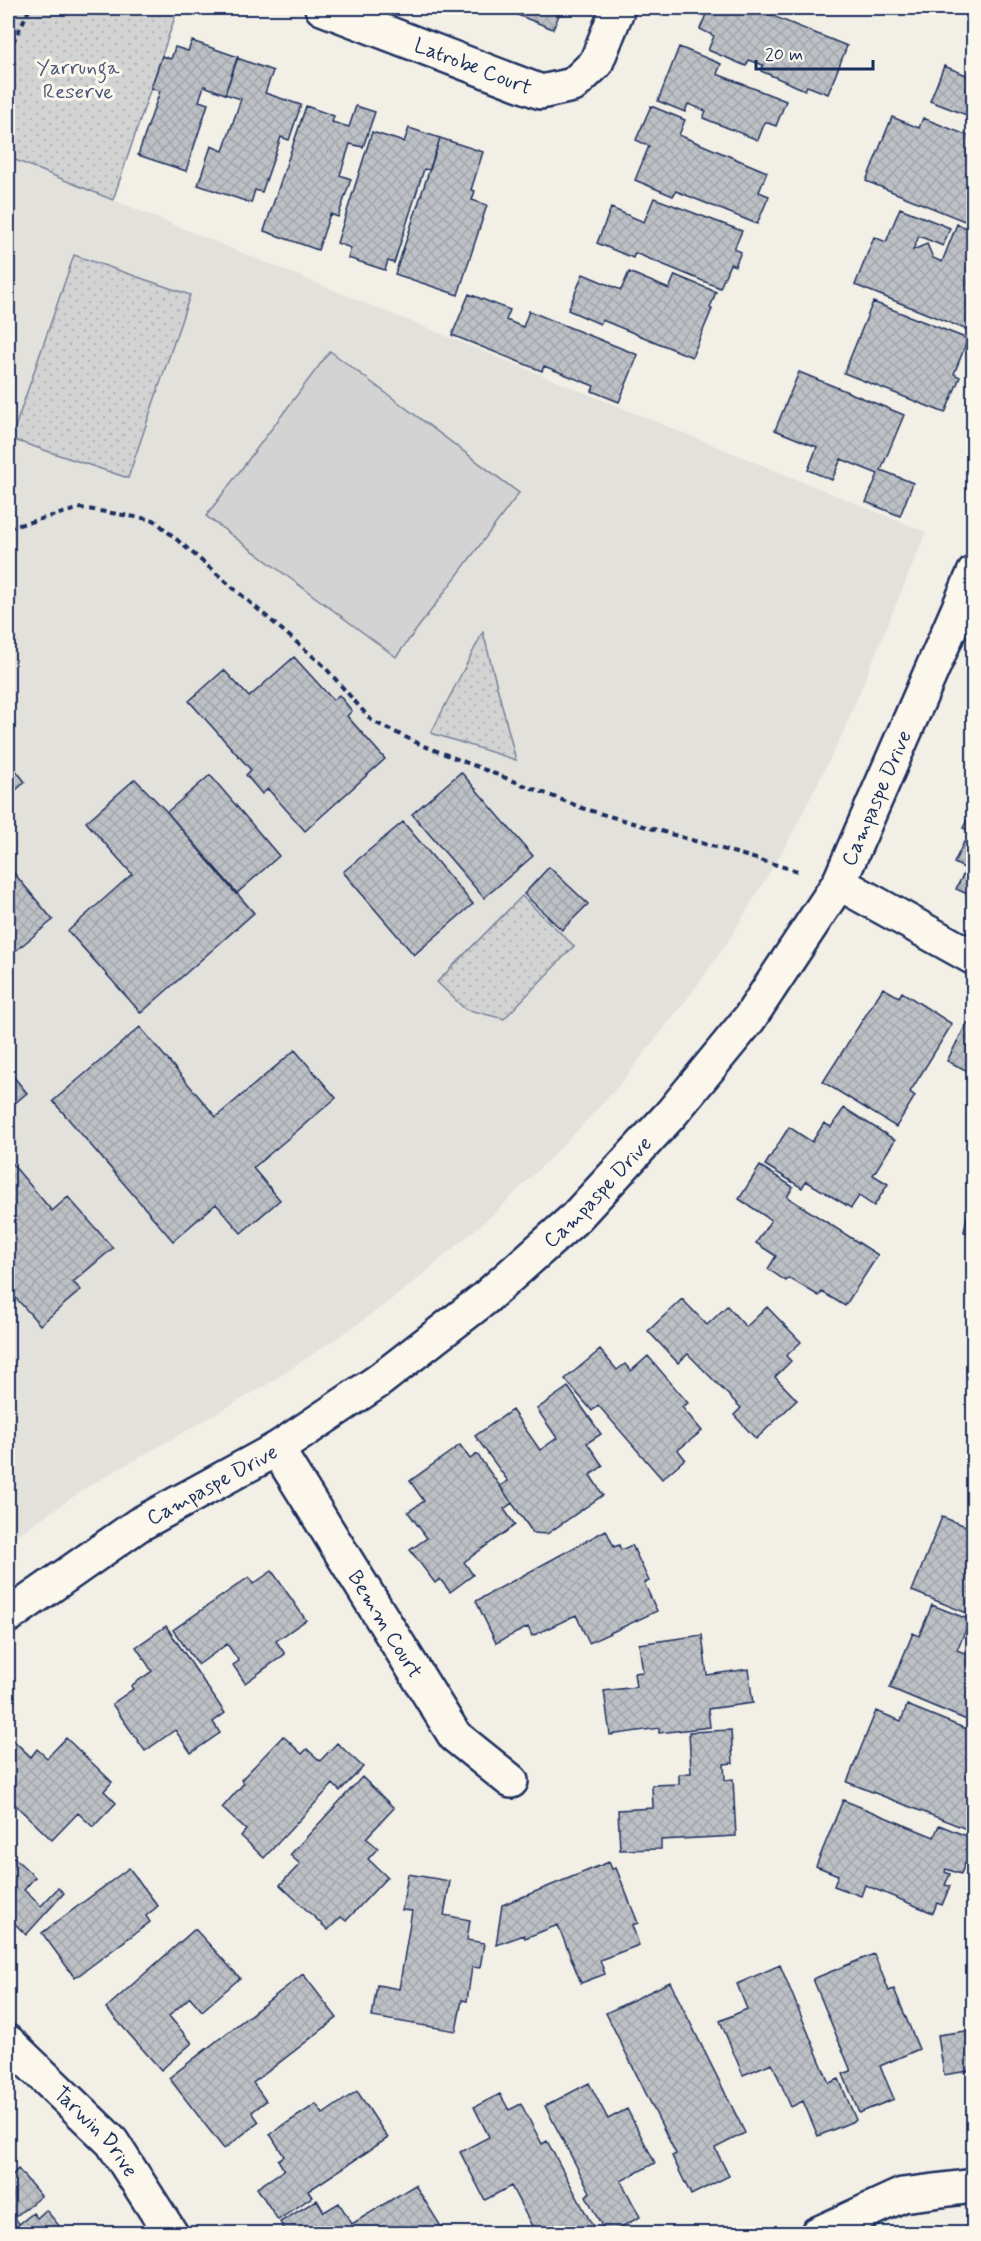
<svg xmlns="http://www.w3.org/2000/svg" width="981" height="2241" font-family="Mynerve,sans-serif">
  <style>
    .built { fill: #e2e1dc }
    .grass { fill: #d2d3d2; stroke: #768198; stroke-width: 1.5 }
    .park { fill: url(#park-dots); stroke: #768198; stroke-width: 1.5 }
    .building { fill: url(#building-cross-hatch); stroke: #1b2f5e; stroke-width: 1.5 }
    .lines { fill: none; stroke-linecap: round; stroke-linejoin: round }
    .street-casing { stroke: #1b2f5e; stroke-width: 38 }
    .path { stroke: #1b2f5e; stroke-width: 4; stroke-dasharray: 6 4.5; stroke-linecap: butt }
    .street { stroke: #fbf7ec; stroke-width: 33 }
    .labels { text-anchor: middle; stroke-width: 6; stroke-linejoin: round; paint-order: stroke }
    .street-label { font-size: 21px; fill: #1b2f5e; stroke: #fbf7ec }
    .park-label { font-size: 21px; fill: #49587b; stroke: #fbf7ec }
  </style>
  <defs>
    <pattern id="park-dots" width="8" height="8" patternUnits="userSpaceOnUse" patternTransform="scale(1.5)"><rect width="8" height="8" fill="#d2d3d2"/><path d="M2 2h.1M6 6h.1" fill="none" stroke="#b4b5b7" stroke-width="1.8" stroke-linecap="round"/></pattern>
    <pattern id="building-cross-hatch" width="8" height="8" patternUnits="userSpaceOnUse" patternTransform="scale(1.5)"><rect width="8" height="8" fill="#bdc0c4"/><path d="M0 0l8 8M0 8l8-8" fill="none" stroke="#a2a5ab"/></pattern>
  </defs>
  <rect width="100%" height="100%" fill="#f2efe6"/>
  <filter id="ink" filterUnits="userSpaceOnUse"><feTurbulence type="fractalNoise" baseFrequency=".0167" numOctaves="2"/><feDisplacementMap in="SourceGraphic" scale="12" xChannelSelector="R" yChannelSelector="G"/><feConvolveMatrix kernelMatrix="1 2 1 2 8 2 1 2 1" color-interpolation-filters="sRGB"/></filter>
  <g filter="url(#ink)">
    <!-- built -->
    <path class="built" d="M8,157L926,532L841,737L788,842L727,943L693,991L621,1083L581,1127L498,1210L408,1287L361,1322L263,1387L89,1486L8,1541Z"/>
    <!-- grass -->
    <path class="grass" d="M330,351L519,493L396,657L206,516Z"/>
    <!-- park -->
    <path class="park" d="M8,8H178L113,200L8,157Z
      M74,255L190,295L128,478L11,439Z
      M483,632L516,760L431,733Z
      M522,896L574,946L504,1019L465,1009L437,982Z"/>
    <!-- building -->
    <path class="building" d="M500,8H562L553,29Z
      M694,8H753L847,46L828,94L807,86L805,90L761,71L763,65L749,60L746,66L708,50L714,36L700,29L707,12Z
      M192,41L238,57L225,94L204,86L199,101L208,104L186,171L138,155L160,91L151,88L162,56L171,59L175,47L188,51Z
      M679,47L721,64L717,74L786,101L776,126L765,122L758,140L703,118L706,111L688,104L685,112L658,101Z
      M237,58L273,71L265,93L301,105L289,140L281,137L262,192L255,190L251,203L198,185L211,146L223,151L241,99L225,94Z
      M944,66L974,78V118L930,101Z
      M306,106L334,116L332,122L349,127L356,106L375,112L363,147L350,144L340,175L351,179L338,217L330,214L318,250L264,231Z
      M651,106L685,120L679,135L767,172L759,192L769,196L757,224L676,191L673,196L635,180L649,146L636,140Z
      M892,117L919,128L923,118L974,138V225L866,181Z
      M409,128L440,138L430,170L424,169L394,263L388,261L385,270L348,258L351,248L337,243L372,132L404,142Z
      M440,138L483,152L471,190L475,191L472,200L487,205L458,295L395,274Z
      M654,198L742,231L734,249L741,252L735,266L730,264L720,288L635,253L633,258L597,243L611,208L644,222Z
      M900,208L950,228L943,246L919,236L913,250L927,244L933,258L942,262L957,224L974,231V323L970,331L855,285L874,237L886,242Z
      M629,272L669,289L675,275L716,292L710,308L712,309L692,357L602,320L600,324L568,310L583,274L621,290Z
      M469,294L510,310L506,320L523,327L529,311L638,355L619,402L592,391L594,386L544,366L542,371L452,335Z
      M873,302L968,339L954,374L960,377L945,413L844,373Z
      M799,372L904,415L881,470L913,483L900,516L866,502L878,474L841,459L832,480L808,470L817,447L775,430Z
      M294,657L333,700L339,695L352,711L347,716L385,759L305,831L268,789L262,794L246,775L251,770L189,701L224,670L249,697Z
      M8,760L25,782L8,797Z
      M461,772L533,856L484,898L412,814Z
      M210,775L279,856L236,894L167,812Z
      M135,779L167,812L254,913L141,1013L68,931L132,874L86,822Z
      M974,806V832L963,828Z
      M403,822L473,904L414,955L343,872Z
      M964,842L974,846V897L956,889L966,869L954,863Z
      M8,866L53,920L8,957Z
      M549,867L588,904L562,930L524,894Z
      M883,988L899,997L902,992L952,1024L910,1092L915,1096L896,1127L823,1082Z
      M967,1023L974,1026V1074L947,1061Z
      M140,1027L216,1117L295,1050L336,1098L253,1168L280,1200L241,1233L216,1204L173,1241L53,1101Z
      M8,1070L27,1093L8,1109Z
      M844,1108L895,1140L873,1175L888,1184L874,1206L859,1196L851,1208L806,1181L802,1188L765,1165L789,1127L812,1142L824,1123L831,1127Z
      M8,1159L52,1211L68,1197L113,1248L73,1282L81,1290L40,1325L16,1298L12,1302L8,1297Z
      M760,1166L793,1187L787,1197L878,1255L845,1306L822,1292L819,1296L789,1278L786,1281L768,1269L776,1256L756,1243L771,1220L739,1199Z
      M974,1181V1234L964,1232Z
      M682,1299L707,1325L727,1306L746,1327L767,1307L801,1342L786,1356L791,1361L775,1377L797,1400L756,1439L734,1415L741,1408L688,1354L678,1363L648,1331Z
      M600,1350L617,1370L625,1364L631,1371L648,1356L688,1403L682,1407L702,1431L678,1450L685,1459L662,1479L598,1405L592,1411L565,1379Z
      M568,1387L601,1434L587,1443L603,1466L590,1475L603,1495L547,1534L533,1533L500,1486L508,1481L475,1436L512,1410L540,1450L557,1438L537,1409Z
      M460,1445L470,1459L477,1454L512,1503L504,1509L515,1525L464,1562L473,1575L450,1592L440,1579L435,1583L410,1550L427,1538L408,1512L424,1501L410,1481Z
      M942,1517L974,1529V1616L912,1591Z
      M606,1530L614,1547L619,1545L621,1550L632,1545L649,1581L644,1583L657,1611L589,1643L576,1615L532,1636L528,1627L496,1643L476,1601Z
      M272,1571L306,1620L276,1641L285,1654L245,1683L233,1665L239,1661L227,1644L198,1665L173,1630L249,1577L253,1584Z
      M932,1605L970,1620L957,1650L974,1657V1723L890,1688L913,1633L919,1636Z
      M166,1626L225,1713L213,1722L220,1733L191,1753L175,1730L145,1751L112,1704L133,1689L131,1686L152,1671L136,1647Z
      M702,1635L707,1675L748,1669L753,1703L708,1709L710,1727L659,1733V1728L610,1735L604,1691L636,1687L634,1673L643,1672L639,1644Z
      M907,1705L974,1732V1832L847,1782L876,1711L901,1721Z
      M731,1730L733,1763L724,1764L725,1780L733,1779L736,1836L661,1840V1849L620,1850L618,1810L653,1808L652,1785L679,1784V1774L691,1773L689,1732Z
      M9,1736L31,1757L37,1749L47,1758L66,1738L112,1782L104,1791L116,1803L93,1827L78,1813L52,1840L8,1798V1738Z
      M283,1736L302,1754L307,1749L320,1761L337,1743L363,1767L340,1791L333,1784L264,1858L241,1836L246,1830L222,1808L244,1783L241,1780Z
      M362,1777L394,1808L366,1838L378,1848L368,1859L387,1877L346,1921L341,1917L328,1930L280,1885L300,1864L290,1855Z
      M843,1800L934,1837L939,1825L974,1839L961,1874L946,1869L945,1872L950,1874L945,1885L950,1886L942,1905L937,1903L933,1913L865,1885L861,1896L834,1886L838,1875L816,1866Z
      M8,1852L35,1877L24,1890L41,1906L58,1888L64,1893L26,1935L8,1917Z
      M609,1862L612,1869L616,1868L638,1923L632,1925L639,1945L600,1960L605,1974L581,1983L558,1925L525,1938L524,1935L496,1945L502,1905Z
      M129,1868L158,1906L146,1916L150,1922L75,1978L42,1933Z
      M408,1874L450,1881L444,1915L470,1920L467,1940L484,1943L480,1968L472,1967L467,2001L462,2000L456,2031L372,2017L377,1985L399,1989L412,1911L402,1910Z
      M195,1929L240,1978L202,2011L190,1997L169,2016L192,2043L161,2070L106,2008Z
      M874,1954L889,1991L894,1989L919,2049L880,2066L894,2099L859,2113L843,2074L851,2071L813,1979Z
      M780,1965L829,2083L839,2079L856,2120L818,2136L803,2101L791,2107L772,2063L743,2075L720,2021L747,2009L737,1984Z
      M303,1974L337,2018L253,2083L266,2101L252,2112L259,2122L224,2149L169,2078Z
      M670,1982L745,2133L715,2148L729,2176L691,2195L672,2156L676,2154L606,2013Z
      M974,1998V2070L944,2075L938,2035L973,2030L967,1999Z
      M589,2083L608,2119L627,2109L655,2163L621,2181L640,2217L608,2234H606L586,2196L590,2192L545,2106Z
      M357,2091L388,2138L308,2191L312,2197L278,2220L257,2188L284,2170L278,2160L284,2156L270,2134L316,2104L323,2114Z
      M500,2094L509,2110L521,2104L542,2144L547,2141L597,2234H542L538,2228L534,2230L511,2186L485,2200L460,2152L489,2137L474,2107Z
      M18,2169L41,2196L15,2217L19,2224L33,2213L37,2218L46,2210L66,2234H8V2180Z
      M415,2185L442,2228L434,2234H287L280,2222L317,2200L324,2212L339,2203L352,2224Z"/>
    <g class="lines">
      <!-- street casing -->
      <g class="street-casing">
        <g id="street">
          <path id="s1" d="M322,8L541,92L573,85L596,63L618,8"/>
          <path d="M839,883L974,958"/>
          <path id="s2" d="M277,1449L455,1736L511,1781"/>
          <path id="s3" d="M8,1616L138,1525L277,1449L377,1382L484,1299L575,1218L671,1114L749,1019L839,883L974,573"/>
          <path id="s4" d="M8,2042L112,2142L171,2234"/>
          <path d="M817,2234L902,2195L974,2186"/>
        </g>
      </g>
      <!-- path -->
      <path class="path" d="M8,52L30,8
        M8,528L81,508L154,520L323,665L372,721L424,746L585,809L801,872"/>
      <!-- street -->
      <use href="#street" class="street"/>
    </g>
  </g>
  <g class="labels">
    <!-- street labels -->
    <g class="street-label">
      <text dy="7" stroke="none"><textPath href="#s1" startOffset="162">Latrobe Court</textPath></text>
      <text dy="7" stroke="none"><textPath href="#s3" startOffset="1215">Campaspe Drive</textPath></text>
      <text dy="7" stroke="none"><textPath href="#s3" startOffset="729">Campaspe Drive</textPath></text>
      <text dy="7" stroke="none"><textPath href="#s3" startOffset="243">Campaspe Drive</textPath></text>
      <text dy="7" stroke="none"><textPath href="#s2" startOffset="206">Bemm Court</textPath></text>
      <text dy="7" stroke="none"><textPath href="#s4" startOffset="126">Tarwin Drive</textPath></text>
    </g>
    <!-- park labels -->
    <g class="park-label">
      <text x="78" y="74">Yarrunga<tspan x="78" dy="24">Reserve</tspan></text>
    </g>
  </g>
  <!-- margin -->
  <rect width="981" height="2241" fill="none" stroke="#fbf7ec" stroke-width="30"/>
  <rect x="15" y="15" width="951" height="2211" fill="none" stroke="#1b2f5e" stroke-width="2" filter="url(#ink)"/>
  <!-- scale -->
  <path d="M756 60v9h117v-9" fill="none" stroke="#1b2f5e" stroke-width="3"/>
  <text x="765" y="60" font-size="18" fill="#1b2f5e" stroke="#fbf7ec" stroke-width="4.5" paint-order="stroke">20 m</text>
</svg>
